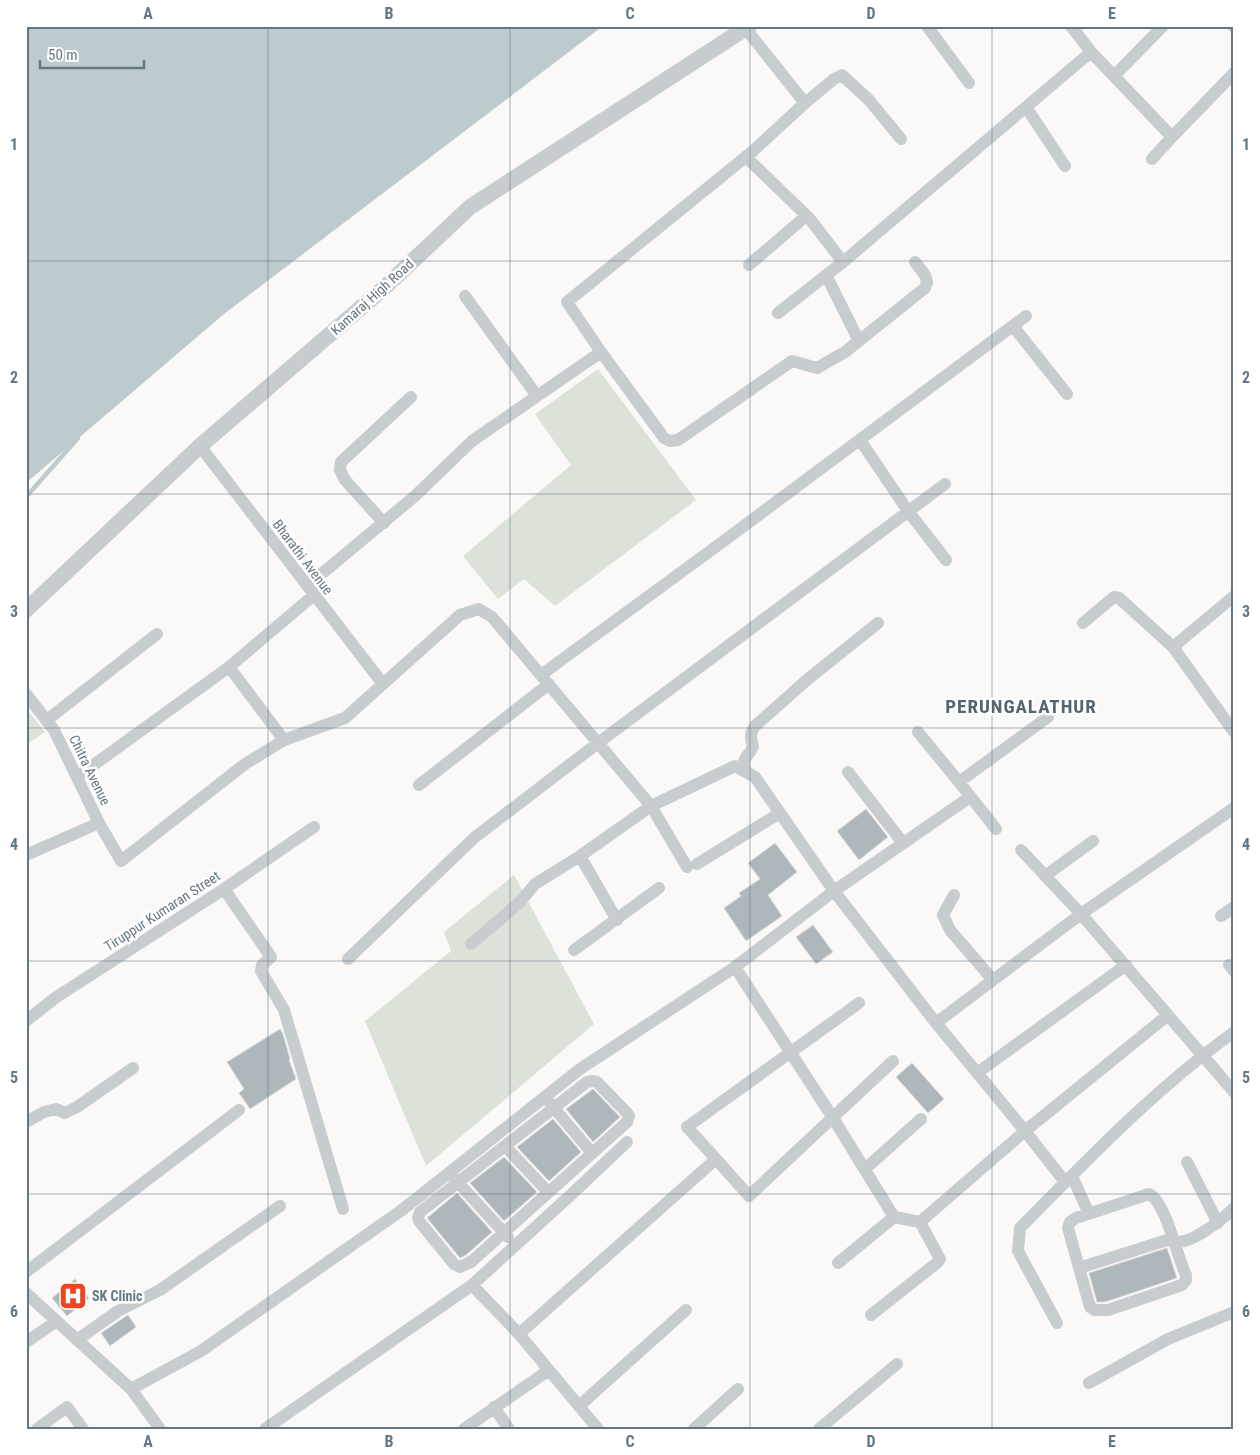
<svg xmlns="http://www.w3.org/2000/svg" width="1260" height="1455" font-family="'Roboto Condensed',sans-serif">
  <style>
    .green { fill: #dce2d8 }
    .water { fill: #bdcbce }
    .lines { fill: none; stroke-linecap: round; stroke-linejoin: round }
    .stream { stroke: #bdcbce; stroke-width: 4.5 }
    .building { fill: #adb7bc; stroke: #dbdbd9 }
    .minor { stroke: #c7cccf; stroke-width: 12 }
    .tertiary { stroke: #c7cccf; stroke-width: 16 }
    .grid { fill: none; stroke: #637784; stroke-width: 1; stroke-opacity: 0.55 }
    .labels { text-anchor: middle; stroke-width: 5; stroke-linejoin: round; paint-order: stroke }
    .street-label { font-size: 14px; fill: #637784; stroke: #fff }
    .poi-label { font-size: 14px; font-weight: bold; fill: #637784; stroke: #fff; text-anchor: start }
    .district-label { font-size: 19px; font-weight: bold; letter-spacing: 1px; fill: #55656f; stroke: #fff }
    .neatline { fill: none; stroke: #637784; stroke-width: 2 }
    .grid-label { font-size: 16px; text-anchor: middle; font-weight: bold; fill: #637784 }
  </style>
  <rect width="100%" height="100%" fill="#faf9f7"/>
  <!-- green -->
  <path class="green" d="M598,369L696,500L555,606L524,579L498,599L463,556L571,465L535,414Z
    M26,708L45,732L26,745Z
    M514,875L594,1024L426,1166L365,1021L451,951L444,932Z"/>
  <!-- water -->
  <path class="water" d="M26,26H603L224,314L26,483Z"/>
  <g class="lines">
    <!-- stream -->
    <path class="stream" d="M26,497L78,438"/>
  </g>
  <!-- building -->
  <path class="building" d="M866,809L888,837L859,860L837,831Z
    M775,843L797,872L768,895L782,916L746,941L724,908L741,896L739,893L760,879L748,863Z
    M813,925L833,952L816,964L796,937Z
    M280,1029L283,1034L290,1059L289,1060L296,1079L250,1109L239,1093L244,1089L227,1062Z
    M912,1063L944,1099L928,1113L896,1077Z
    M593,1089L620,1117L593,1142L566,1109Z
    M553,1119L581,1152L549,1181L517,1147Z
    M504,1157L537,1192L504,1221L470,1183Z
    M457,1193L492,1232L466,1255L460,1258L427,1218Z
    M1167,1248L1177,1278L1105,1302H1097L1089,1273Z
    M75,1279L89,1298L67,1316L52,1298Z
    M128,1315L136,1327L110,1346L101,1333Z"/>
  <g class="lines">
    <!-- minor -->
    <path class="minor" d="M927,26L969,83
      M1071,26L1091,52L1172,137L1234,73
      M1233,26L1234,27
      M1114,76L1163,26
      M805,103L834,79L842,75L869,100L901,139
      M1026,107L1065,166
      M746,157L809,218L843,262
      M1152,159L1172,137
      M749,265L806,216
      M826,275L859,341
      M465,296L537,396
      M778,313L843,262L1091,52
      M1013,326L1067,394
      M601,352L664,438L670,441L678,440L792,361L817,368L845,352L925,288L927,282L925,275L915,262
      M860,440L908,511L946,560
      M200,446L383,684
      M384,523L345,480L340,470L341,462L411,397
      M307,586L415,496L472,441L601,352L567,302L753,151L805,103L746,29
      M1083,623L1114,597L1119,598L1173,647L1234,732
      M1173,647L1234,596
      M229,667L284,740
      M541,675L721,543L1026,316
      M26,694L54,730L99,823L121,861L245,764L284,740L345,718L460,615L479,609L492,617L651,806L580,856L535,884L520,902L471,944
      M47,720L157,634
      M918,732L959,782
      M746,772C740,755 749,759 753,746C750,737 750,733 755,726L808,679L878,623
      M848,772L903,843
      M77,777L229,667L314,595
      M419,785L549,684
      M996,829L959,782L1048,717
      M1021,850L1081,914L1234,1092
      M26,855L99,823
      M580,856L617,920
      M697,864L780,813
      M687,867L651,806L735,766L755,777L834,891L936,1023L1025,1131L1168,1015
      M1045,876L1093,841
      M224,889L271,957L262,965L261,971L284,1010L343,1209
      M954,895L943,915L950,930L993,980
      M1221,916L1234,907
      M574,950L659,888
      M348,959L474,838L598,743L945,484
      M1229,965L1234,971
      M735,967L833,1118L894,1217L920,1222
      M26,1021L55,998L224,889L314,827
      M936,1023L1081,914L1234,808
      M977,1073L1126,965
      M593,1081L597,1082L627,1113L629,1116L627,1122L471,1262L460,1267L454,1264L419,1221L418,1218L420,1212L587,1082Z
      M549,1102L592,1153
      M26,1122L44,1112L56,1109L65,1113L77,1107L133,1068
      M505,1146L548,1192
      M716,1159L687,1127L859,1003
      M1187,1162L1218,1223
      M865,1169L921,1119
      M452,1176L508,1237
      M1072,1176L1089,1214
      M1149,1194C1166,1202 1177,1257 1186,1275V1280L1182,1285L1108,1310H1095L1090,1307L1068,1228L1070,1222L1076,1218Z
      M920,1222L1025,1131L1065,1182
      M838,1263L894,1217
      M1079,1268L1167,1240C1171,1241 1175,1242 1179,1242C1195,1241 1223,1219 1234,1208
      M26,1272L239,1110
      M472,1285L519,1334L598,1429
      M26,1293L131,1389L160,1429
      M871,1315L938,1262L940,1259L920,1222
      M1057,1323L1018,1251L1020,1228C1088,1159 1155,1089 1234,1032
      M519,1334L716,1159L749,1196L893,1061
      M77,1340L118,1311L160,1290L280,1206
      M26,1342L57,1321
      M1089,1383L1168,1339L1234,1312
      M131,1389L201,1351L402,1210L580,1069L735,967L834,891L970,797
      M579,1406L686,1310
      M494,1407L509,1429
      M37,1429L67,1407L83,1429
      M265,1429L472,1285L574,1192L627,1142
      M464,1429L549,1370
      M694,1429L738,1389
      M819,1429L897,1364"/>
    <!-- tertiary -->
    <path class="tertiary" d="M26,610L200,446L385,287L470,207L749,26"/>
  </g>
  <!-- grid -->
  <path class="grid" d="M268,26V1429M510,26V1429M750,26V1429M992,26V1429M26,261H1234M26,494H1234M26,728H1234M26,961H1234M26,1194H1234"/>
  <!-- icons -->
  <defs>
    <g id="hospital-square" transform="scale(1.4375)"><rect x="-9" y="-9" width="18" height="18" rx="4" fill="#ef4622" stroke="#fff"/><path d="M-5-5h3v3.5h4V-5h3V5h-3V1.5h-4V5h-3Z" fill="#fff"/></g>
  </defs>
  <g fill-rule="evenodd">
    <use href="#hospital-square" x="73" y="1296"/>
  </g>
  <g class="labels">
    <!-- street labels -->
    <g class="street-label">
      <text transform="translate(372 297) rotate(-42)" y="5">Kamaraj High Road</text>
      <text transform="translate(303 557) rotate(53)" y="5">Bharathi Avenue</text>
      <text transform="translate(90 770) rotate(64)" y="5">Chitra Avenue</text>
      <text transform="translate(162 911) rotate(-33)" y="5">Tiruppur Kumaran Street</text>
    </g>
    <!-- poi labels -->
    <g class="poi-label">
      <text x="92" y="1301">SK Clinic</text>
    </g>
    <!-- district labels -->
    <g class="district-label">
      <text x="1021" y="713">PERUNGALATHUR</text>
    </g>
  </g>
  <!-- border -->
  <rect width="1260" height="1455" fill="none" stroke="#ffffff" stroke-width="55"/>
  <!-- scale -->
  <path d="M40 60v8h104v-8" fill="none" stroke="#637784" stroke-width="2.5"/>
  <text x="48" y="60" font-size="15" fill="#637784" stroke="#ffffff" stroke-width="4" paint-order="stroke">50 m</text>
  <rect x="28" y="28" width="1204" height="1400" class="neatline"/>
  <g class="grid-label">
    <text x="148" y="19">A</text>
    <text x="389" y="19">B</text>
    <text x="630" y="19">C</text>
    <text x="871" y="19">D</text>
    <text x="1112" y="19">E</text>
    <text x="14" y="150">1</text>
    <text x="1246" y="150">1</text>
    <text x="14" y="383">2</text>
    <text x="1246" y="383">2</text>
    <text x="14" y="617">3</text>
    <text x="1246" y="617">3</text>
    <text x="14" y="850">4</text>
    <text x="1246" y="850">4</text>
    <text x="14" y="1083">5</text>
    <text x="1246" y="1083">5</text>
    <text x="14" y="1317">6</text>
    <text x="1246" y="1317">6</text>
    <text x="148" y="1447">A</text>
    <text x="389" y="1447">B</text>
    <text x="630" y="1447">C</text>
    <text x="871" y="1447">D</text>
    <text x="1112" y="1447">E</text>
  </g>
</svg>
